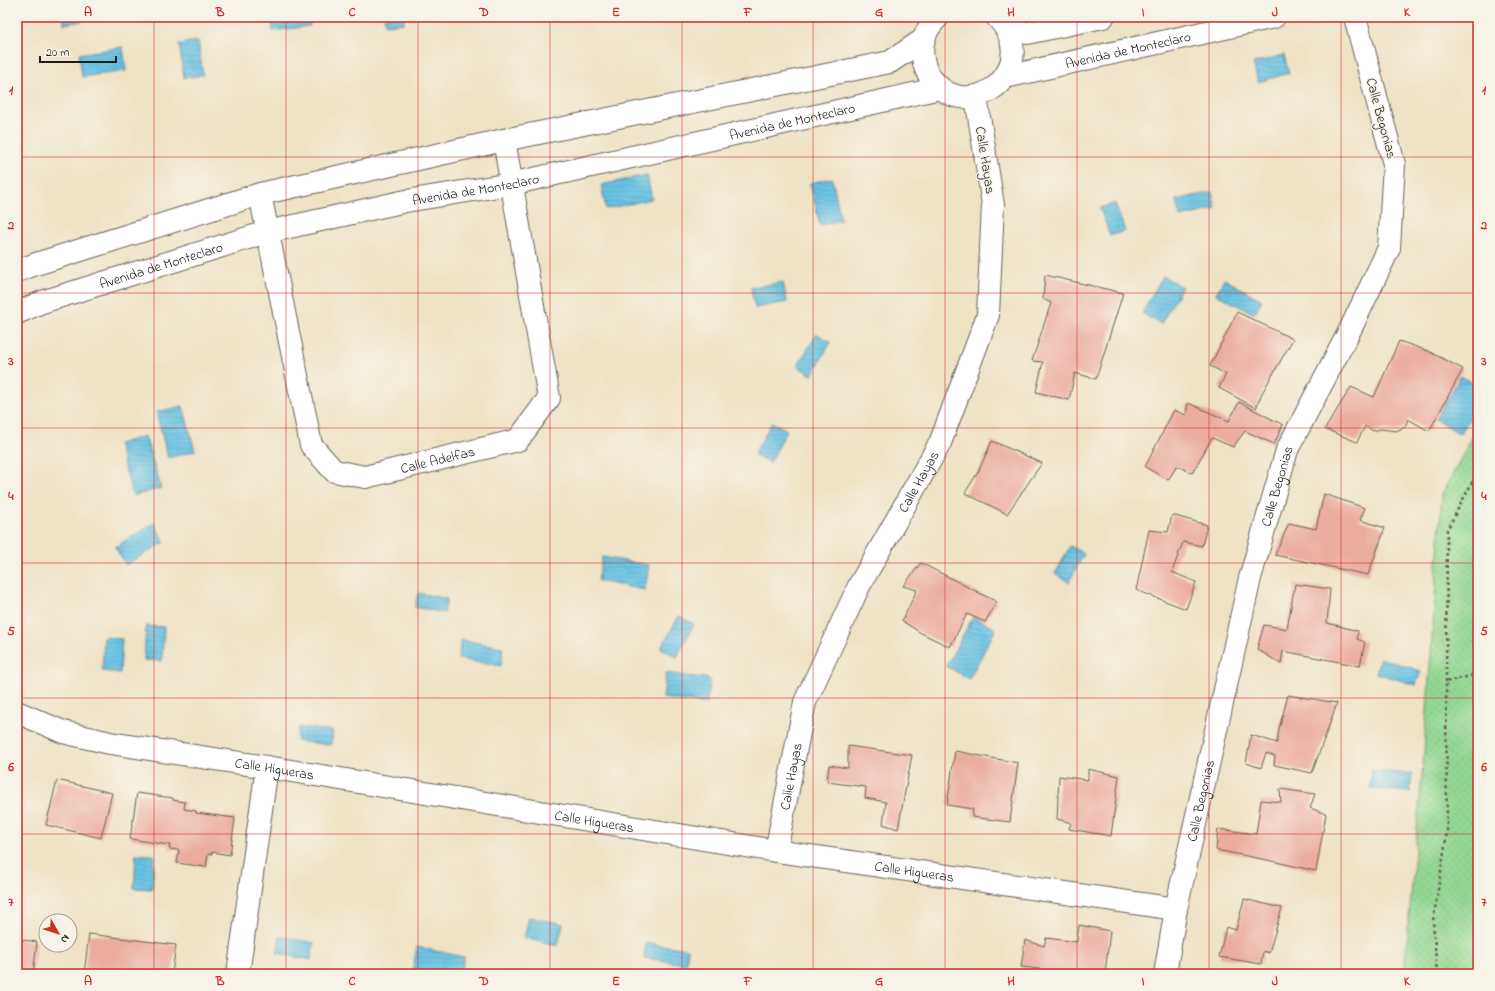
<svg xmlns="http://www.w3.org/2000/svg" width="1495" height="991" font-family="'Indie Flower',sans-serif">
  <style>
    .park { fill: url(#park-dots); stroke: #587a57 }
    .water { fill: url(#water-rules); stroke: #416f80 }
    .building { fill: #ecaca0 }
    .lines { fill: none; stroke-linecap: round; stroke-linejoin: round }
    .minor-casing { stroke: #666157; stroke-width: 24 }
    .path { stroke: #666157; stroke-width: 2.5; stroke-dasharray: 3 3; stroke-linecap: butt }
    .minor { stroke: #fff; stroke-width: 22 }
    .grid { fill: none; stroke: #d62828; stroke-width: 1; stroke-opacity: 0.55 }
    .labels { text-anchor: middle; stroke-width: 3; stroke-linejoin: round; paint-order: stroke }
    .street-label { font-size: 14px; fill: #1c1c1c; stroke: #f7f3e8 }
    .neatline { fill: none; stroke: #d62828; stroke-width: 1.5 }
    .grid-label { font-size: 13px; text-anchor: middle; font-weight: bold; fill: #d62828 }
  </style>
  <defs>
    <pattern id="park-dots" width="8" height="8" patternUnits="userSpaceOnUse"><rect width="8" height="8" fill="#93d892"/><path d="M2 2h.1M6 6h.1" fill="none" stroke="#7eb97d" stroke-width="1.8" stroke-linecap="round"/></pattern>
    <pattern id="water-rules" width="6" height="5" patternUnits="userSpaceOnUse"><rect width="6" height="5" fill="#66c2e4"/><path d="M0 2.5h6" fill="none" stroke="#58a6c3"/></pattern>
  </defs>
  <rect width="100%" height="100%" fill="#f7f3e8"/>
  <filter id="ink" filterUnits="userSpaceOnUse"><feTurbulence type="fractalNoise" baseFrequency=".025" numOctaves="2"/><feDisplacementMap in="SourceGraphic" scale="8" xChannelSelector="R" yChannelSelector="G"/><feConvolveMatrix kernelMatrix="1 2 1 2 8 2 1 2 1" color-interpolation-filters="sRGB"/></filter>
  <filter id="wash" filterUnits="userSpaceOnUse"><feTurbulence type="fractalNoise" baseFrequency=".012" numOctaves="4" result="noise"/><feDisplacementMap in="SourceGraphic" scale="16" xChannelSelector="R" yChannelSelector="G"/><feGaussianBlur stdDeviation="0.9" result="paint"/><feColorMatrix in="noise" values="0 0 0 0 0 0 0 0 0 0 0 0 0 0 0 0 0 1.4 0 .05"/><feComposite in="paint" operator="in"/></filter>
  <g filter="url(#wash)">
    <rect width="100%" height="100%" fill="#efe2c5"/>
    <!-- park -->
    <path class="park" d="M1478,426V974H1404L1424,751L1442,494Z"/>
    <!-- water -->
    <path class="water" d="M63,17H82V21L64,24Z
      M271,17H308L310,26L273,31Z
      M384,17H404V23L386,25Z
      M198,41L203,75L184,78L179,44Z
      M123,47L126,71L82,77L79,54Z
      M1284,55L1289,73L1258,82L1253,63Z
      M647,175L652,199L606,209L601,185Z
      M832,178L841,220L820,225L810,183Z
      M1212,192L1216,209L1180,217L1176,200Z
      M1115,203L1125,231L1110,236L1100,208Z
      M1163,276L1182,287L1161,324L1142,313Z
      M1224,279L1262,300L1254,314L1216,294Z
      M783,282L787,302L755,308L751,288Z
      M817,334L831,342L812,375L797,366Z
      M1461,376L1478,387V405L1460,434L1436,419Z
      M183,406L195,451L168,458L156,412Z
      M772,422L787,430L770,463L754,454Z
      M145,436L161,488L133,496L118,444Z
      M154,523L165,542L126,565L115,547Z
      M1070,546L1084,554L1069,582L1055,574Z
      M602,557L649,565L645,590L598,581Z
      M418,593L447,599L444,613L415,607Z
      M679,616L694,624L677,657L661,648Z
      M973,617L996,629L969,679L946,666Z
      M146,626L164,627L162,661L144,660Z
      M104,637L122,639L120,673L102,671Z
      M461,640L503,647L501,666L458,659Z
      M1380,658L1421,671L1416,685L1376,673Z
      M666,673L710,679L707,704L663,698Z
      M299,727L333,731L331,745L297,741Z
      M1371,771L1412,774L1410,792L1370,789Z
      M136,854L154,855L152,889L134,888Z
      M529,917L563,924L558,945L524,938Z
      M280,936L314,943L311,960L277,953Z
      M646,943L688,949L686,964L644,958Z
      M417,947L464,957L461,974L412,973Z"/>
    <g id="blocks">
      <!-- building -->
      <path class="building" d="M1045,275L1123,293L1096,379L1075,373L1069,400L1036,392L1043,362L1032,361L1051,303L1043,299Z
        M1237,312L1293,339L1262,393L1256,408L1219,388L1226,374L1210,366Z
        M1399,341L1428,351L1463,369L1429,431L1408,419L1405,427L1396,431L1381,429L1373,431L1365,426L1357,442L1325,429L1351,387L1374,397Z
        M1239,402L1283,425L1274,444L1245,431L1233,447L1212,438L1192,473L1177,466L1168,480L1145,467L1174,410L1186,415L1188,403L1229,421Z
        M992,441L1042,463L1007,514L965,493L978,472Z
        M1324,494L1365,508L1360,520L1385,528L1368,575L1275,555L1289,523L1316,529Z
        M1172,515L1207,525L1202,546L1183,542L1172,572L1196,582L1186,609L1136,590L1149,530L1168,532Z
        M921,563L997,602L985,622L967,614L950,647L921,633L902,621L917,590L903,586Z
        M1295,584L1330,589L1327,623L1358,631L1357,639L1365,642L1360,666L1283,651L1281,664L1257,649L1264,625L1287,629Z
        M1288,695L1337,703L1312,773L1274,765L1275,756L1266,753L1261,768L1246,763L1251,735L1277,743L1279,729Z
        M848,746L912,755L898,829L883,824L886,802L865,798L866,787L827,782L829,765L848,768Z
        M955,751L1018,763L1010,822L972,817L973,809L947,805Z
        M1088,769L1119,776L1111,836L1069,829L1071,823L1057,819L1059,776L1088,780Z
        M57,780L112,793L101,838L46,825Z
        M1280,789L1315,794L1310,808L1326,814L1316,871L1267,860L1216,850L1218,829L1256,834L1261,800L1281,802Z
        M137,793L173,798V800L185,802L184,809L196,811V813L235,818L230,855L212,852V854H208L206,867L177,863L179,850L169,849L170,845L130,839Z
        M1244,899L1282,908L1269,953L1263,951L1261,964L1219,957L1226,927L1236,930Z
        M1079,925L1110,931L1105,974H1038L1040,969L1021,967L1025,940L1044,946L1046,938L1077,942Z
        M89,934L176,945L172,974H84Z
        M17,939L37,942L33,974H17Z"/>
    </g>
  </g>
  <g filter="url(#ink)">
    <use href="#blocks" fill-opacity="0" stroke="#666157" stroke-width="1"/>
    <g class="lines">
      <!-- minor casing -->
      <g class="minor-casing">
        <g id="minor">
          <path d="M938,17C927,27 920,42 923,58C924,68 928,76 936,84C967,117 1023,83 1011,40C1009,31 1003,24 997,17"/>
          <path d="M1006,28L1027,33L1103,17"/>
          <path id="s1" d="M1005,77L1274,17"/>
          <path id="s2" d="M260,194L311,445L334,471L365,477L518,440L549,398L504,140"/>
          <path d="M17,271L36,264L260,194L504,140L890,62L924,39"/>
          <path id="s3" d="M17,313L42,302L267,232L406,201L511,184L940,88"/>
          <path id="s4" d="M17,712L63,732L110,743L267,767L776,851L1176,909"/>
          <path id="s5" d="M776,851L805,702L859,586L940,443L988,315L993,205L976,97"/>
          <path d="M238,974L267,767"/>
          <path id="s6" d="M1165,974L1176,909L1250,578L1287,450L1351,328L1389,248L1394,164L1355,17"/>
        </g>
      </g>
      <!-- path -->
      <path class="path" d="M1446,682L1447,530L1478,471
        M1437,974L1433,921L1447,833L1446,682L1478,674"/>
      <!-- minor -->
      <use href="#minor" class="minor"/>
    </g>
  </g>
  <!-- grid -->
  <path class="grid" d="M154,17V974M286,17V974M418,17V974M550,17V974M682,17V974M813,17V974M945,17V974M1077,17V974M1209,17V974M1341,17V974M17,157H1478M17,293H1478M17,428H1478M17,563H1478M17,698H1478M17,834H1478"/>
  <g class="labels">
    <!-- street labels -->
    <g class="street-label">
      <text dy="5" stroke="none"><textPath href="#s1" startOffset="126">Avenida de Monteclaro</textPath></text>
      <text transform="translate(1382 118) rotate(75)" y="5">Calle Begonias</text>
      <text dy="5" stroke="none"><textPath href="#s3" startOffset="800">Avenida de Monteclaro</textPath></text>
      <text transform="translate(986 160) rotate(81)" y="5">Calle Hayas</text>
      <text dy="5" stroke="none"><textPath href="#s3" startOffset="476">Avenida de Monteclaro</textPath></text>
      <text dy="5" stroke="none"><textPath href="#s3" startOffset="152">Avenida de Monteclaro</textPath></text>
      <text dy="5" stroke="none"><textPath href="#s2" startOffset="397">Calle Adelfas</textPath></text>
      <text dy="5" stroke="none"><textPath href="#s5" startOffset="400">Calle Hayas</textPath></text>
      <text dy="5" stroke="none"><textPath href="#s6" startOffset="501">Calle Begonias</textPath></text>
      <text dy="5" stroke="none"><textPath href="#s4" startOffset="265">Calle Higueras</textPath></text>
      <text dy="5" stroke="none"><textPath href="#s5" startOffset="76">Calle Hayas</textPath></text>
      <text dy="5" stroke="none"><textPath href="#s6" startOffset="177">Calle Begonias</textPath></text>
      <text dy="5" stroke="none"><textPath href="#s4" startOffset="589">Calle Higueras</textPath></text>
      <text dy="5" stroke="none"><textPath href="#s4" startOffset="913">Calle Higueras</textPath></text>
    </g>
  </g>
  <!-- margin -->
  <rect width="1495" height="991" fill="none" stroke="#f7f3e8" stroke-width="44"/>
  <!-- north arrow -->
  <g transform="translate(58 933) rotate(129)"><circle r="19" fill="#f7f3e8" stroke="#9f9d96"/>
  <path d="M0-3L7 15L0 10L-7 15Z" fill="#c8321e"/>
  <text y="-6" font-size="11" font-weight="bold" text-anchor="middle" fill="#1c1c1c">N</text>
  </g>
  <!-- scale -->
  <path d="M40 56v6h76v-6" fill="none" stroke="#1c1c1c" stroke-width="2"/>
  <text x="46" y="56" font-size="12" fill="#1c1c1c" stroke="#f7f3e8" stroke-width="3" paint-order="stroke">20 m</text>
  <rect x="22" y="22" width="1451" height="947" class="neatline"/>
  <g class="grid-label">
    <text x="88" y="16">A</text>
    <text x="220" y="16">B</text>
    <text x="352" y="16">C</text>
    <text x="484" y="16">D</text>
    <text x="616" y="16">E</text>
    <text x="748" y="16">F</text>
    <text x="879" y="16">G</text>
    <text x="1011" y="16">H</text>
    <text x="1143" y="16">I</text>
    <text x="1275" y="16">J</text>
    <text x="1407" y="16">K</text>
    <text x="11" y="94">1</text>
    <text x="1484" y="94">1</text>
    <text x="11" y="229">2</text>
    <text x="1484" y="229">2</text>
    <text x="11" y="365">3</text>
    <text x="1484" y="365">3</text>
    <text x="11" y="500">4</text>
    <text x="1484" y="500">4</text>
    <text x="11" y="635">5</text>
    <text x="1484" y="635">5</text>
    <text x="11" y="771">6</text>
    <text x="1484" y="771">6</text>
    <text x="11" y="906">7</text>
    <text x="1484" y="906">7</text>
    <text x="88" y="985">A</text>
    <text x="220" y="985">B</text>
    <text x="352" y="985">C</text>
    <text x="484" y="985">D</text>
    <text x="616" y="985">E</text>
    <text x="748" y="985">F</text>
    <text x="879" y="985">G</text>
    <text x="1011" y="985">H</text>
    <text x="1143" y="985">I</text>
    <text x="1275" y="985">J</text>
    <text x="1407" y="985">K</text>
  </g>
</svg>
